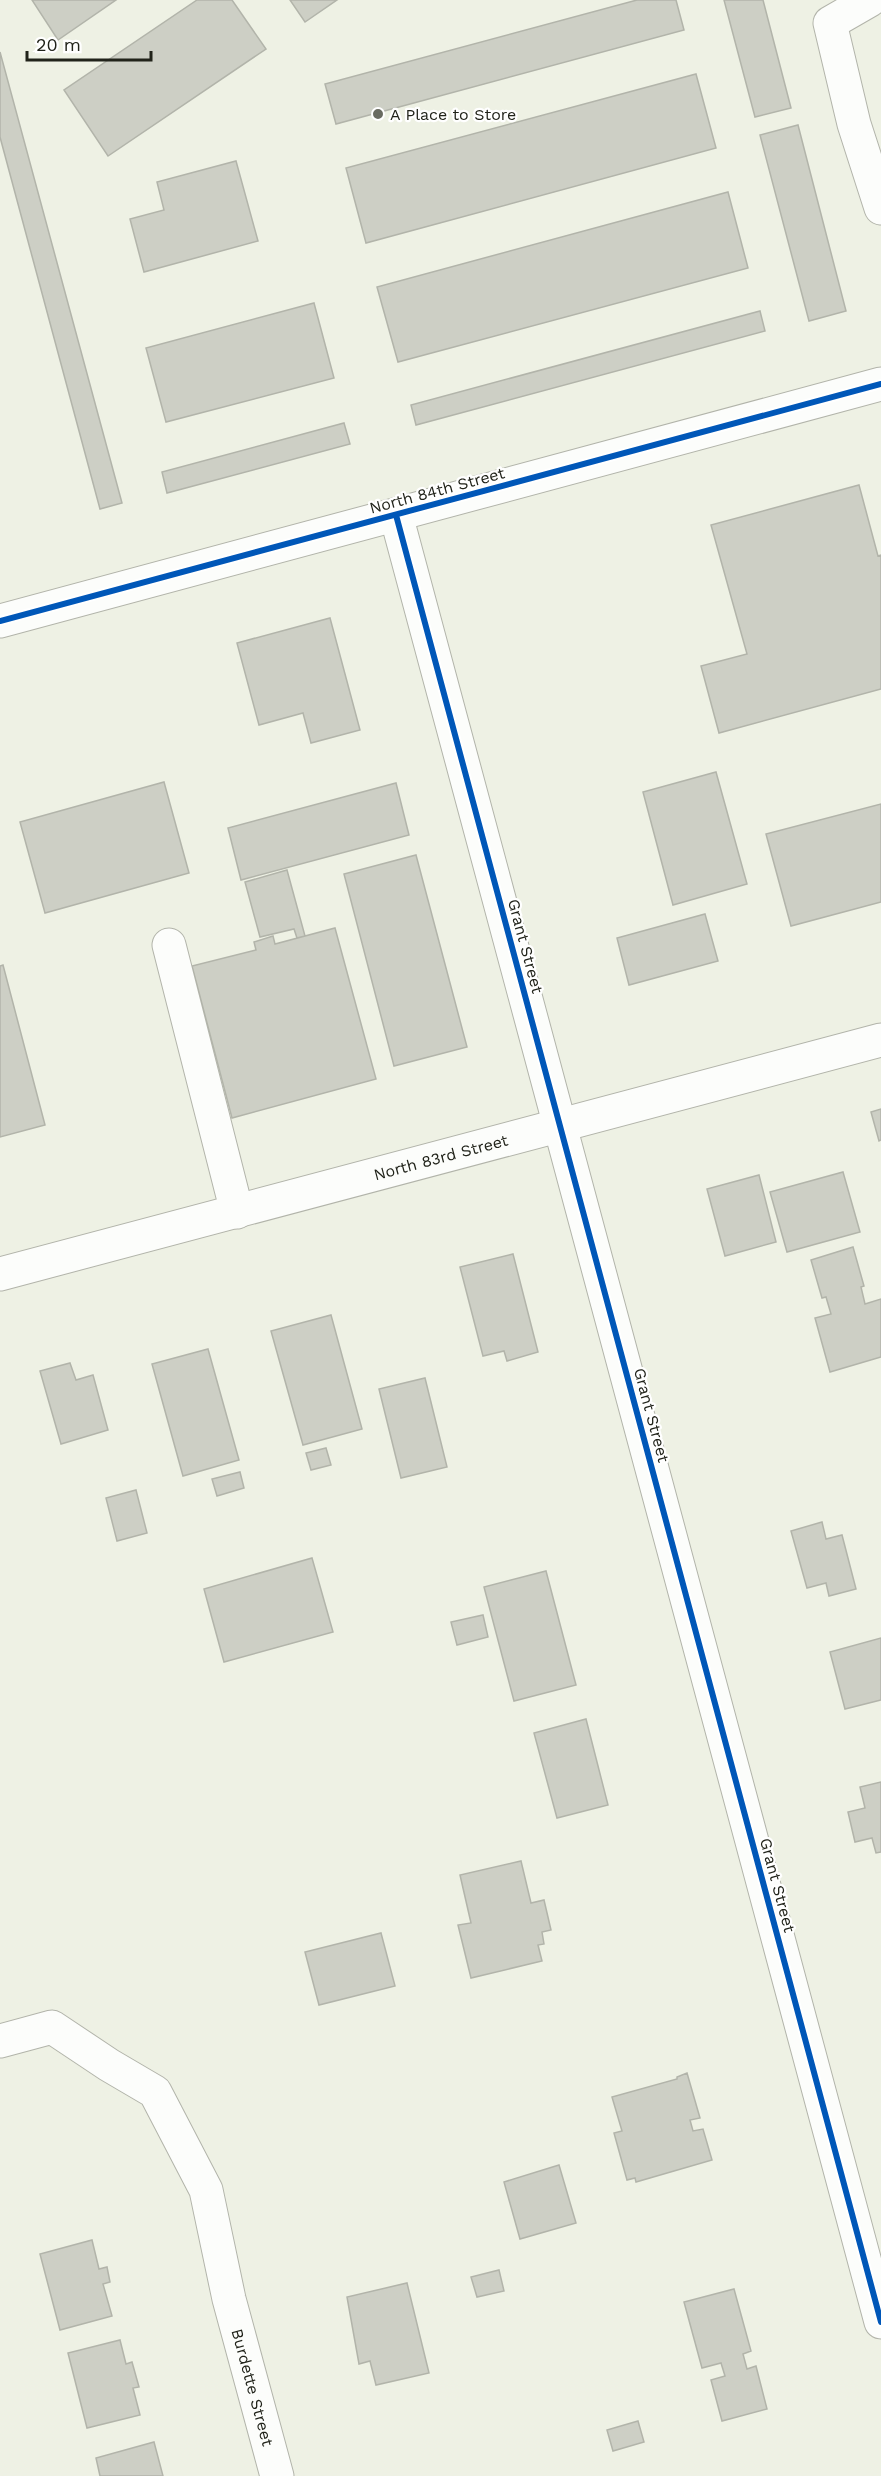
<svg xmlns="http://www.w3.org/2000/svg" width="881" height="2476" font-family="'Work Sans',sans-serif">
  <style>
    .building { fill: #cdcfc5; stroke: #b2b4aa; stroke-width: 1.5 }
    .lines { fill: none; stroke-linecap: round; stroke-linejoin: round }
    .minor-casing { stroke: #b2b4aa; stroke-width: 35 }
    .minor { stroke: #fcfdfb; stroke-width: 33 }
    .cycleway-casing { stroke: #fff; stroke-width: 10 }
    .cycleway { stroke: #0057b8; stroke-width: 6 }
    .poi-dot { fill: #696b61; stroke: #fff; stroke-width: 2 }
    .labels { text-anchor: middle; stroke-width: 4.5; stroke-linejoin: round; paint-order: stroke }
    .poi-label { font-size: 16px; fill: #21231a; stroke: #fff; text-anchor: start }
    .street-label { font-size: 16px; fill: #21231a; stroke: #fff }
  </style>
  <rect width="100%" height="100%" fill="#eef1e4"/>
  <!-- building -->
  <path class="building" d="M32,0H116L58,40Z
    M197,0H232L266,49L108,156L64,90Z
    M290,0H337L305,22Z
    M637,0H676L684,30L336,124L325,84Z
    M724,0H763L791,108L755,117Z
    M0,52L122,503L100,509L0,137Z
    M696,74L716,148L366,243L346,168Z
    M798,125L846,311L809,321L760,135Z
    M236,161L258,241L144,272L130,219L164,210L157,182Z
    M728,192L748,268L398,362L377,287Z
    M314,303L334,378L166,422L146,348Z
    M760,311L765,331L416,425L411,405Z
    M344,423L350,444L167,493L162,472Z
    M859,485L878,556L881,555V689L719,733L701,666L747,654L711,525Z
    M330,618L360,730L311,743L303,713L259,725L237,643Z
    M716,772L747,884L673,905L643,792Z
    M164,782L189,873L45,913L20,822Z
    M396,783L409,835L241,880L228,828Z
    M881,804V902L791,926L766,834Z
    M416,855L467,1047L394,1066L344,874Z
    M287,870L305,936L297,938L294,929L260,937L245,882Z
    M705,914L718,961L629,985L617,938Z
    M335,928L376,1079L232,1118L192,966L256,950L254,942L273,936L275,944Z
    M3,965L45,1125L0,1137V966Z
    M881,1109V1140L879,1141L871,1112Z
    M843,1172L860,1232L787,1252L770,1192Z
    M759,1175L776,1242L725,1256L707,1189Z
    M853,1247L864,1286L861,1287L865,1304L881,1299V1357L830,1372L815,1318L831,1314L826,1297L822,1298L811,1260Z
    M513,1254L538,1352L507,1361L504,1351L483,1356L460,1267Z
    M331,1315L362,1429L303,1445L271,1331Z
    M208,1349L239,1460L183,1476L152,1364Z
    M70,1363L76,1380L93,1375L108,1430L61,1444L40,1371Z
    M425,1378L447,1467L401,1478L379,1389Z
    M326,1448L331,1465L311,1470L306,1453Z
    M240,1472L244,1488L217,1496L212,1479Z
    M136,1490L147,1533L117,1541L106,1498Z
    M822,1522L826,1539L842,1535L856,1589L829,1596L826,1583L807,1588L791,1531Z
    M312,1558L333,1632L224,1662L204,1589Z
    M546,1571L576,1685L514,1701L484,1587Z
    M483,1615L488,1637L457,1645L451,1622Z
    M881,1638V1700L845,1709L830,1652Z
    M586,1719L608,1805L557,1818L534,1733Z
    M881,1782V1852L876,1853L872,1838L855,1842L848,1812L865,1808L860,1787Z
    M521,1861L531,1903L544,1900L551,1930L542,1932L544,1944L538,1945L542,1961L471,1978L458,1925L471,1923L460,1875Z
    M381,1933L395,1986L319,2005L305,1952Z
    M687,2073L700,2118L690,2120L693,2131L703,2129L712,2160L636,2182L635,2178L627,2180L614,2133L622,2131L612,2097L677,2079V2077Z
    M559,2165L576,2223L520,2239L504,2182Z
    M92,2240L99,2269L107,2267L110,2282L103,2284L112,2316L60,2330L40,2254Z
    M499,2270L504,2291L477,2297L471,2277Z
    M407,2283L429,2373L376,2385L370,2361L359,2364L347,2297Z
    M734,2289L751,2351L743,2354L747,2369L756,2366L767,2409L722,2421L711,2380L725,2376L721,2363L702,2368L684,2302Z
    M120,2340L126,2364L132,2362L139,2387L133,2388L140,2415L87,2428L68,2353Z
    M638,2421L644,2442L613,2451L607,2430Z
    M154,2442L163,2476H100L96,2458Z"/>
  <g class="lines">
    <!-- minor casing -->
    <g class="minor-casing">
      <g id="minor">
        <path d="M870,0L830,23L854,124L881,208"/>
        <path d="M396,515L881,2322"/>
        <path d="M0,621L881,384"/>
        <path d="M169,945L237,1212"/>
        <path id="s1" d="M0,1274L881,1040"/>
        <path id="s2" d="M0,2041L52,2027L109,2065L155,2092L206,2190L229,2299L277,2476"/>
      </g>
    </g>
    <!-- minor -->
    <use href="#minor" class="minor"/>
    <!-- cycleway casing -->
    <g class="cycleway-casing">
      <path id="cycleway" d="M396,515L881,2322
        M0,621L881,384"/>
    </g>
    <!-- cycleway -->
    <use href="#cycleway" class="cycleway"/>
  </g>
  <!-- markers -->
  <circle class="poi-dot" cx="378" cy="114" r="6"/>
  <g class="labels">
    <!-- poi labels -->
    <g class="poi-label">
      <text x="390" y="120">A Place to Store</text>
    </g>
    <!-- street labels -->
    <g class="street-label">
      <text transform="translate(437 490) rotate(-15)" y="6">North 84th Street</text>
      <text transform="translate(526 946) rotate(75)" y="6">Grant Street</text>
      <text dy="6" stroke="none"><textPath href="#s1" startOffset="456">North 83rd Street</textPath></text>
      <text transform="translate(652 1415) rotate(75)" y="6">Grant Street</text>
      <text transform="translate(778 1885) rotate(75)" y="6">Grant Street</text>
      <text dy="6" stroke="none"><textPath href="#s2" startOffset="489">Burdette Street</textPath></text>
    </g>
  </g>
  <!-- scale -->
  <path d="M27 51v9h124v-9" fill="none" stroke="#21231a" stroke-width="3"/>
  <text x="36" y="51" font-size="18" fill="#21231a" stroke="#ffffff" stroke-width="4.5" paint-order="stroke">20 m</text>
</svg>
